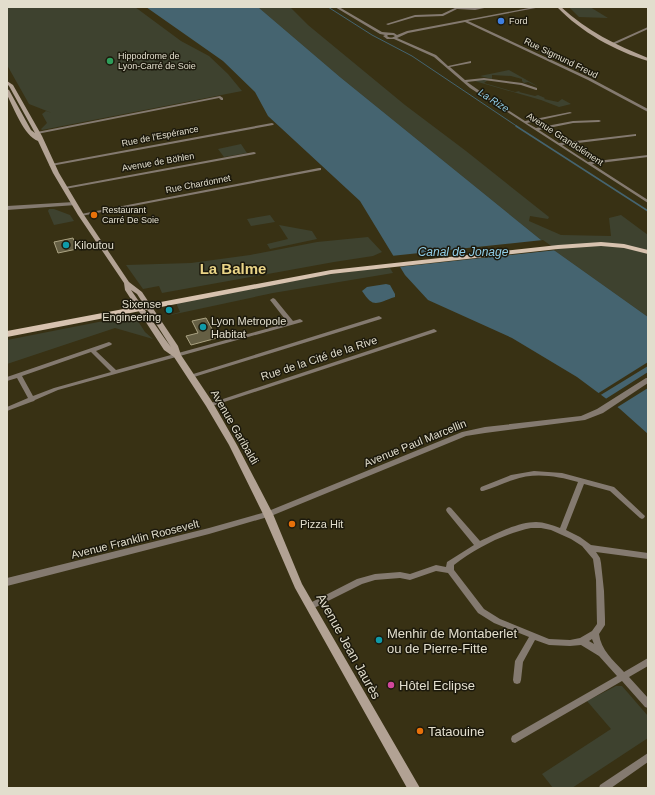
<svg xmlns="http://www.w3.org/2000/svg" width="655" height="795" font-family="Helvetica,sans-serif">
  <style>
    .green { fill: #3e422f }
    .water { fill: #456470 }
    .pier { fill: #383114 }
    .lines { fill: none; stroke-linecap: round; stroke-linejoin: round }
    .stream-far1 { stroke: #456470; stroke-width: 1 }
    .stream { stroke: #456470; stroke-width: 1.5 }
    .building { fill: #655f44; stroke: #aba383 }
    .minor { fill: #847a70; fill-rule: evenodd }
    .tertiary { fill: #847a70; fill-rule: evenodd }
    .secondary { fill: #b2a294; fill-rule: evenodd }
    .primary { fill: #d7c2af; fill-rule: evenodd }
    .shop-dot { fill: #3f7fe0; stroke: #1c190c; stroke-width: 1.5 }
    .leisure-dot { fill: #2e9e5b; stroke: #1c190c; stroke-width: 1.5 }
    .food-dot { fill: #e8710a; stroke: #1c190c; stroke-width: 1.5 }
    .culture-dot { fill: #0f9aa8; stroke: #1c190c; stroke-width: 1.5 }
    .hotel-dot { fill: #d1479c; stroke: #1c190c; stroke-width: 1.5 }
    .labels { text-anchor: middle; stroke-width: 3; stroke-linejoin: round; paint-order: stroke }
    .far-poi-label { font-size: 9px; fill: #e2decd; stroke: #1c190c; text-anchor: start }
    .far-street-label { font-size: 9px; fill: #e2decd; stroke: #1c190c }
    .far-water-label { font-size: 10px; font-style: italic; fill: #90cde6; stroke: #1c190c }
    .poi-label { font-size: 11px; fill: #e2decd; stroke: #1c190c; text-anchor: start }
    .street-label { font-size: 11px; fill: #e2decd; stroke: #1c190c }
    .water-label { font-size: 12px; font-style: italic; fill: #90cde6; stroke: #1c190c }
    .near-poi-label { font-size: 13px; fill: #e2decd; stroke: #1c190c; text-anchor: start }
    .near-street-label { font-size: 13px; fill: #e2decd; stroke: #1c190c }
    .district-label { font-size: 15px; font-weight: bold; fill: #e9d487; stroke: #1c190c }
  </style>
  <rect width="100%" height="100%" fill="#383114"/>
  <!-- green -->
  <path class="green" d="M7,7H135L181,41L209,56L228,74L242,91L42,130L41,129L47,123L42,114L46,111L52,113L29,104L7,65Z
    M258,7H290L308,25L405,105L466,151L549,217L548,219L530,216L529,221L561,235L611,236L609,218L621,215L648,235V317L551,248L340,77Z
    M569,7H590L608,18L579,17Z
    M509,70L539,87L528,82L524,83L522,81V79L511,76L492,75V79L480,76Z
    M471,80H488L484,83L515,92L520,91L519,92L535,96L538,95L545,98L544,99L558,102L562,99L571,104L559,107L541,100Z
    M241,144L247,153L224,157L218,149Z
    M49,209H54L70,215L74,221L54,225L48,211Z
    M270,215L275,222L251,226L247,219Z
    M279,225L312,231L317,239L270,249L267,244L288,239Z
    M368,237L382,252L373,256L334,262L162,293L159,286L143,289L126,265L191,263L250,255L317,242Z
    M379,268L380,269L390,268L393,273L273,293L166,316L180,312L176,303L325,275Z
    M134,315L145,332L153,339L115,328L7,364V340Z
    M616,686H622L648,716V738L572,788H553L542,774L611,729L587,701Z"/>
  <!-- water -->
  <path class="water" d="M146,7H258L340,77L551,248L648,317V434L620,409L577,377L512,338L428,300L405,275L360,201L268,116L255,92L223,61Z
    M386,284L390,285L395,294V297C376,303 374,309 362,291L367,287Z"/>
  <!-- pier -->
  <path class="pier" d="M543,240L557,250L398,267L391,256Z
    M648,362V366L599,396L597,394Z
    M648,372V388L616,408L604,400Z"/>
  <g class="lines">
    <!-- stream-far1 -->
    <path class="stream-far1" d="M328,7L372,35L412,56L518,127"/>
    <!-- stream -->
    <path class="stream" d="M516,126L648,211"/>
  </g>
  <!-- building -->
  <path class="building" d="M73,238L77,249L58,253L54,242Z
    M206,318L217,338L191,345L186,336L198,333L192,321Z"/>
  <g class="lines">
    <!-- minor -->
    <path class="minor" d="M335,7H339L382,32L394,33L397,35L407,31L534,7H541L468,21L590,78L648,109V112L588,80L465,22L408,33L397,38L436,55L448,66L471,61V63L450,67L465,80L484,78L522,83L537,88V90H536L521,85L484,80L467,82L494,101L525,121L570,112L572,113L527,123L536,128L573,121L599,120L601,121L599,122L573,123L539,130L559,143L636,134V136H635L562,145L588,162L648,155V157L592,164L648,200V203L470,88L434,57L394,39H387L383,36L385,35L380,34ZM388,35H393L395,36C392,38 390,38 387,36Z
      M457,7L475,8L489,7L475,10L457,9L443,16L415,17L388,25L386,24L415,15L442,14Z
      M648,27V29L613,45L610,44Z
      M220,96L223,98V100H221L219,98L37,134L35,133L37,132Z
      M272,123L274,124L273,125L51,166L49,165L51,164Z
      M254,152L256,153L255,154L65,189L63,188L65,187Z
      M319,168H321V170L81,216L79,215L81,214Z
      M273,298L275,299L293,321L300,319L303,321L302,322L58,390L35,400L34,401L31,402L7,411V407L28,398L17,378L7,381V377L109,342L111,343L112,344L111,345L96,351L116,370L288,323L270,300ZM91,352L111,372L54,388L33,396L22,376Z
      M379,316L382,318L381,319L194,377L192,378L189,376L190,375Z
      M434,329L437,331L436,332L212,406L210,407L207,405L208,404Z
      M534,471L562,473L614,487L645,516L644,518L642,519L640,518L610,491L584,484L566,530L580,537L591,545L648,553V559L596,552L600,558L601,563L604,591L605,619V625L599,634C601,650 613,660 624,672L648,658V666L629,677L648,698V708L645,707L622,681L515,743L512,742L511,739L512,736L617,676L599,656L581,645L570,646L549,645L535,640L523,662L521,680L520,683L517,684L514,683L513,680L515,661L529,637L494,623L478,613L448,573L436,571L410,580L400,578L375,580L362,584L314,608L311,609L308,608L307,606L308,604L357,579L375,574L400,572L410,574L436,565L446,567L447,562L474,545L447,512L446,510L447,508L449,507L451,508L480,541C495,534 518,522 536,522C544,522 552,525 560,528L578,482C557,476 534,472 513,480C503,483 493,488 483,491H481L480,489L481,487L511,475ZM531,528H541L551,530L571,539L582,546L593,559L596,580L597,624L592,631L580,638L570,640L549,639L500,619L484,609L454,570V565C476,548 503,534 531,528ZM592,639L594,644L589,641Z
      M648,753V762L611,788H599L600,785Z"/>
    <!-- tertiary -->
    <path class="tertiary" d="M74,202L76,203V205L7,210V206Z
      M646,378H648V383L603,413L585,420L485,433L466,436L271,516L209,534L7,586V578L209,528L266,512L462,432L485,427L581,416L597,409Z"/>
    <!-- secondary -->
    <path class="secondary" d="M557,7H561C587,31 616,45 648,58V61C615,51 581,32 557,7Z
      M7,81L13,85L42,136L59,173L84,215L129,282L142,292L178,346L181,355L213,403L237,445L273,514L302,584L420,788H407L295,588L263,514L229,445L206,406L174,357L164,350L125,290L124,283L78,215L53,173L38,141C24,136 14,108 7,95V89L9,90L31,130L35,133L9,86L7,84ZM131,290L137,294L171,347L165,339Z"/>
    <!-- primary -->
    <path class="primary" d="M601,242L624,244L648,250V254L624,248L601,246L558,249L331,274L7,337V331L331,270L558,245Z"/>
  </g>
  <!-- markers -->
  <circle class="shop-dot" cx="501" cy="21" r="4"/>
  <circle class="leisure-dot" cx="110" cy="61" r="4"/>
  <g class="food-dot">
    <circle cx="94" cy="215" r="4"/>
    <circle cx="292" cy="524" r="4"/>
    <circle cx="420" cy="731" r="4"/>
  </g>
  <g class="culture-dot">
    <circle cx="66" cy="245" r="4"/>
    <circle cx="169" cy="310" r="4"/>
    <circle cx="203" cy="327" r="4"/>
    <circle cx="379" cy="640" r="4"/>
  </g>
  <circle class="hotel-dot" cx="391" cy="685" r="4"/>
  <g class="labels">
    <!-- far-poi labels -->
    <g class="far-poi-label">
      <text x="509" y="24">Ford</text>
      <text x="118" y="59">Hippodrome de<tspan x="118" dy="10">Lyon-Carré de Soie</tspan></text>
      <text x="102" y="213">Restaurant<tspan x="102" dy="10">Carré De Soie</tspan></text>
    </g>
    <!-- far-street labels -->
    <g class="far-street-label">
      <text transform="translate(561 58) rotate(26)" y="3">Rue Sigmund Freud</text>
      <text transform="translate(160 136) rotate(-11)" y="3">Rue de l'Espérance</text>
      <text transform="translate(565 139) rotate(33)" y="3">Avenue Grandclément</text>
      <text transform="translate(158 162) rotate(-10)" y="3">Avenue de Böhlen</text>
      <text transform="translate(198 184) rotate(-11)" y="3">Rue Chardonnet</text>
    </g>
    <!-- far-water labels -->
    <g class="far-water-label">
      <text transform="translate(494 100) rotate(33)" y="4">La Rize</text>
    </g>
    <!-- poi labels -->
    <g class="poi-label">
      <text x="74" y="249">Kiloutou</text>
      <text x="161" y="308" text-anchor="end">Sixense<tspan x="161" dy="13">Engineering</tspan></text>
      <text x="211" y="325">Lyon Metropole<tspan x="211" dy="13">Habitat</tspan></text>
      <text x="300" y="528">Pizza Hit</text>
    </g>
    <!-- street labels -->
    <g class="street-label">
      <text transform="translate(319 358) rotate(-18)" y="4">Rue de la Cité de la Rive</text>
      <text transform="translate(235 427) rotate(60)" y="4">Avenue Garibaldi</text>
      <text transform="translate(415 443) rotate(-22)" y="4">Avenue Paul Marcellin</text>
      <text transform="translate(135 539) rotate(-14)" y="4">Avenue Franklin Roosevelt</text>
    </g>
    <!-- water labels -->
    <g class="water-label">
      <text x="463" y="256">Canal de Jonage</text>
    </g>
    <!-- near-poi labels -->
    <g class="near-poi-label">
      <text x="387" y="638">Menhir de Montaberlet<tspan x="387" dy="15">ou de Pierre-Fitte</tspan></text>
      <text x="399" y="690">Hôtel Eclipse</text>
      <text x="428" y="736">Tataouine</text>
    </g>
    <!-- near-street labels -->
    <g class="near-street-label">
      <text transform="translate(349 646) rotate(61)" y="5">Avenue Jean Jaurès</text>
    </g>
    <!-- district labels -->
    <g class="district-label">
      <text x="233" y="274">La Balme</text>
    </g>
  </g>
  <!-- border -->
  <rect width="655" height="795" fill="none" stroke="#e2decd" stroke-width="16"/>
</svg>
